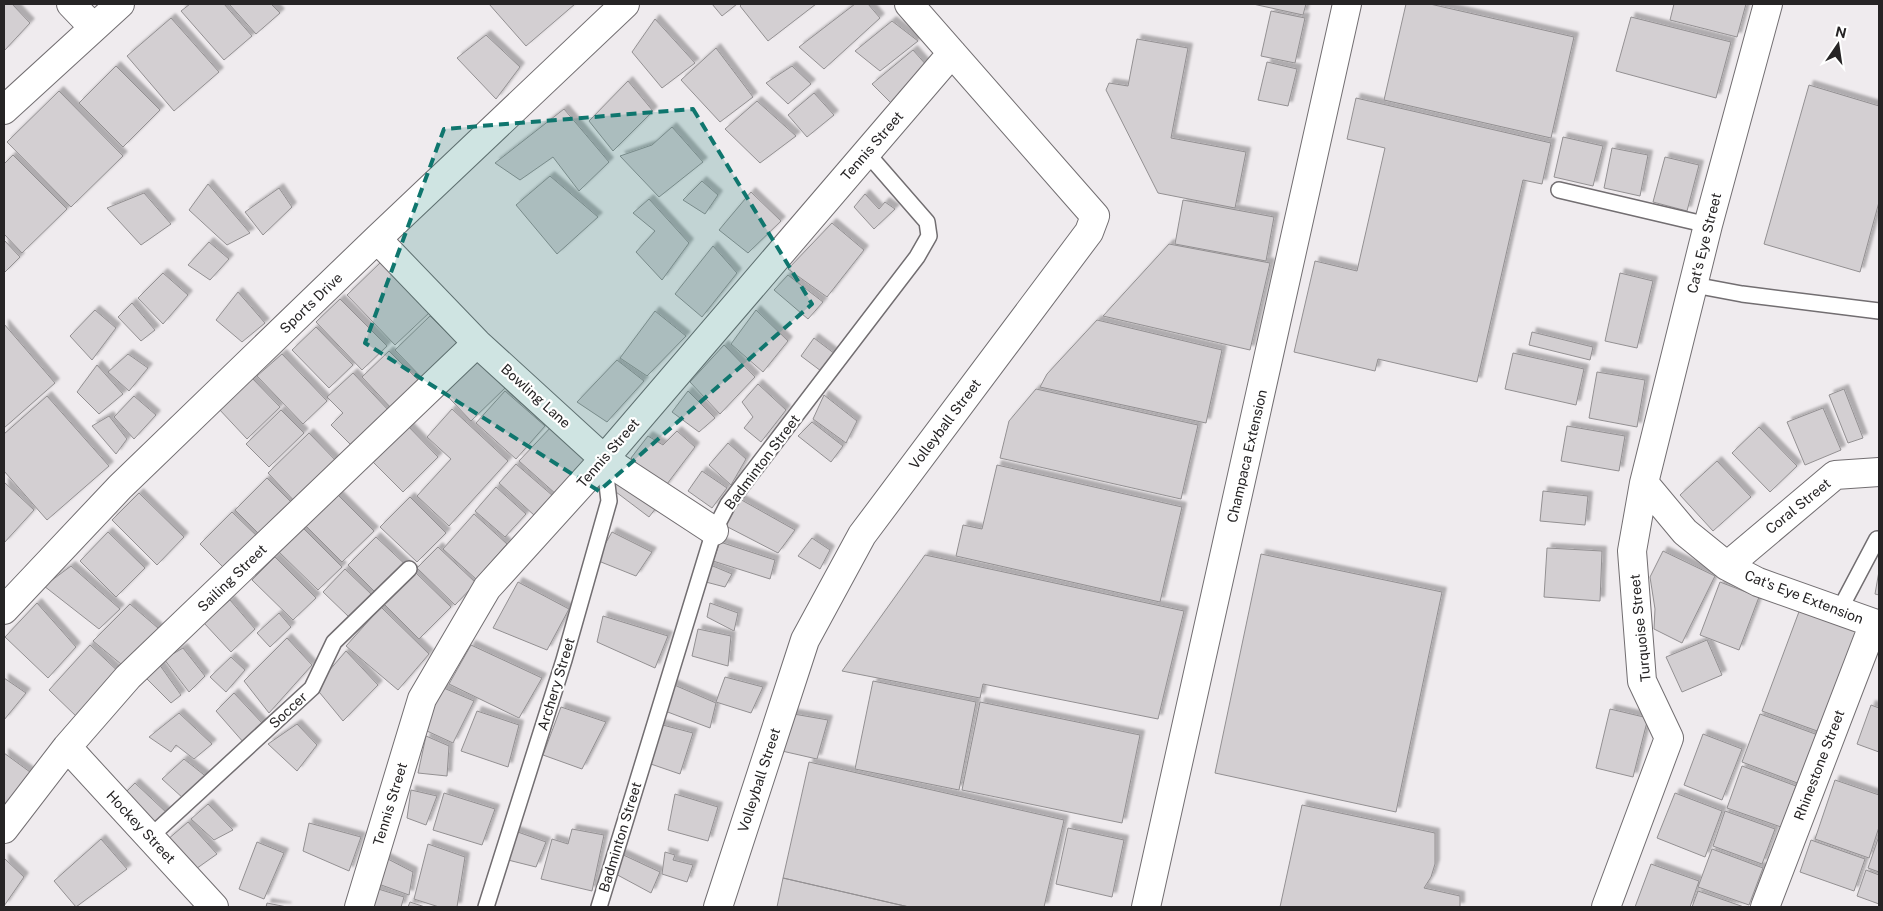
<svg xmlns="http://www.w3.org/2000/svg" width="1883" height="911" font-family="'Public Sans',sans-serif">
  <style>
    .building { fill: #d3cfd2; stroke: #939092; filter: url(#shadow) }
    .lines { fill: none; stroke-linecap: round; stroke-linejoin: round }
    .lane-casing { stroke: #726e71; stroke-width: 18 }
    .street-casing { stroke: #726e71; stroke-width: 30 }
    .lane { stroke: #fff; stroke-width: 15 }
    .street { stroke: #fff; stroke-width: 28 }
    .marked { fill: #0f766e; fill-opacity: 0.2; stroke: #0f766e; stroke-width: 4; stroke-dasharray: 10 6; stroke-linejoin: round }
    .labels { text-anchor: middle; stroke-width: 4.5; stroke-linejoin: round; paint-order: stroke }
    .street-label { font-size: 14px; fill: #262425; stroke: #fff }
  </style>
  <defs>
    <filter id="shadow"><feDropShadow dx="4.5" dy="-4.5" stdDeviation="1" flood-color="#0004"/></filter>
  </defs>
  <rect width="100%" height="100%" fill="#efebee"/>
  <!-- building -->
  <path class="building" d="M4,4H12L30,23L4,51Z
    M190,4H224L252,36L224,60L181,11Z
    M229,4H271L280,13L256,34Z
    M489,4H575L526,46Z
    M712,4H737L722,16Z
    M742,4H816L768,41L740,6Z
    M855,4H868L880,18L824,69L799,47Z
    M1253,4H1306L1303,15Z
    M1406,4H1430L1574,37L1551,138L1384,100Z
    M1674,4H1746L1737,37L1670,20Z
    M1271,11L1305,18L1295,63L1261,56Z
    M1631,17L1731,42L1716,98L1616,71Z
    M171,18L219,72L174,111L127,56Z
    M655,19L695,63L662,88L632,52Z
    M892,21L918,41L880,71L855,51Z
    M486,35L520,67L496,99L457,58Z
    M1137,39L1188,48L1171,138L1246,152L1235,208L1158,193L1106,90L1109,83L1128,86Z
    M716,48L753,97L720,122L681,80Z
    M913,50L928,67L893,105L872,84Z
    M1267,62L1297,69L1288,106L1258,100Z
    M116,66L160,110L123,147L79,103Z
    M792,66L811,84L788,104L766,83Z
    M628,81L653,111L613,151L589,121Z
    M1809,85L1879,106V202L1860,272L1764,244Z
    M59,91L123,156L71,207L7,142Z
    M814,93L834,115L807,137L788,115Z
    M1356,98L1551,143L1542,184L1523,180L1477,382L1378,359L1375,371L1294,352L1315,261L1357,271L1385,148L1347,139Z
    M757,101L796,136L760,163L725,129Z
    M564,109L609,162L579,191L553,157L520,180L495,163Z
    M672,127L703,162L659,197L620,156L652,145Z
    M1563,137L1603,146L1593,186L1554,177Z
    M1612,148L1648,155L1640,196L1604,188Z
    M13,155L67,209L22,253L4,234V164Z
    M1665,157L1699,165L1687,211L1653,202Z
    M550,176L598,217L557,254L516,205Z
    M702,181L718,195L705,214L683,200Z
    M208,184L250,233L227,245L189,210Z
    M279,188L292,207L263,235L245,212Z
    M751,192L781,221L748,253L719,230Z
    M144,193L171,224L141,245L107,208Z
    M865,194L879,209L885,202L895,209L874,229L854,207Z
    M649,199L689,243L662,280L636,252L655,231L633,213Z
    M1183,200L1274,217L1266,261L1175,244Z
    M832,223L864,250L827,297L788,269Z
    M4,240L20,257L4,273Z
    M209,242L229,259L210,280L188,265Z
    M1169,244L1270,263L1250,350L1103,316Z
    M713,246L737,273L702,317L675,294Z
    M381,262L430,312L395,345L347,295Z
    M163,273L188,295L163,324L138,298Z
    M1620,273L1653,281L1637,348L1605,341Z
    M788,275L823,302L808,319L774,290Z
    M238,292L265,323L242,342L216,320Z
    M340,299L387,346L362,370L316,322Z
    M132,303L155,330L141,341L118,317Z
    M95,310L116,328L92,360L70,336Z
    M756,310L788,341L763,372L731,344Z
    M655,311L686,336L647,376L620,358Z
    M430,316L460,346L424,380L395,350Z
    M1097,320L1222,350L1206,423L1040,387L1047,374Z
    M4,324L55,383L4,428Z
    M316,327L353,365L329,388L292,350Z
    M1532,332L1593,347L1590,360L1529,345Z
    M814,338L835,354L821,371L801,356Z
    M724,345L755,377L720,414L690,382Z
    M389,351L420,382L392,409L362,377Z
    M471,351L506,387L471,421L436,384Z
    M1513,353L1584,369L1576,405L1505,389Z
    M128,354L148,368L129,391L108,372Z
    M282,354L327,401L303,424L257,376Z
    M617,360L644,381L607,422L577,402Z
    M97,365L123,394L99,414L77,392Z
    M1597,372L1645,380L1637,427L1589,418Z
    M353,373L392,414L355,449L331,425L343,413L327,397Z
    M251,377L280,407L247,439L218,408Z
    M758,384L786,410L761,442L744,428L753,417L742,402Z
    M1036,389L1198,425L1181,499L1000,458L1009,421Z
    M1844,389L1863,438L1848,443L1829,395Z
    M505,391L545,426L516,459L476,423Z
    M688,391L715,418L699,432L672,412Z
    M824,395L857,421L846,443L813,419Z
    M47,396L109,466L47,520L4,471V434Z
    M134,396L156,415L134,439L114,417Z
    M1823,408L1841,450L1805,465L1787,422Z
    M452,409L508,461L449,526L417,496L451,459L427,437Z
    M281,410L304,433L269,467L246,444Z
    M109,416L127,439L116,454L92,426Z
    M404,422L438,457L403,492L368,457Z
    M812,422L843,446L831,462L798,436Z
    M552,426L589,459L557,495L519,461Z
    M1567,426L1625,436L1619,471L1561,461Z
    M1759,427L1797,466L1770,492L1732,453Z
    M677,431L695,447L664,488L631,458L648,436L663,445Z
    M309,433L340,465L298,505L268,473Z
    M728,443L746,459L731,485L709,465Z
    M1717,461L1751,497L1713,531L1680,495Z
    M516,464L553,496L535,516L499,483Z
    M997,465L1182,507L1160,602L956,556L963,525L982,529Z
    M702,471L727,488L712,508L688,491Z
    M621,477L656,508L649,517L612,489Z
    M267,478L296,507L264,539L235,510Z
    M4,482L34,510L4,543Z
    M496,487L526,514L505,537L475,511Z
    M1543,491L1588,496L1585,525L1540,521Z
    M139,493L184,537L157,565L112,520Z
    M337,494L374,531L342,562L305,525Z
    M410,497L446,533L417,562L380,527Z
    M738,498L795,530L778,553L720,523Z
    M232,512L263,542L230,574L200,544Z
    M474,514L507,544L476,579L443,549Z
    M302,527L342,567L318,590L278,551Z
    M108,532L145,568L116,597L80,561Z
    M612,532L652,552L636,576L596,560Z
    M376,537L409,568L380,597L348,565Z
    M812,538L830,550L820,569L798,556Z
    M720,542L775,560L770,579L713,561Z
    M438,547L476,583L455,605L417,568Z
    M1547,548L1602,551L1600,601L1544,597Z
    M1663,551L1715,576L1682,643L1654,629L1655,609L1650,577Z
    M1261,554L1442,592L1396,812L1215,773Z
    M925,555L1184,611L1158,719L983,684L980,698L842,671Z
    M275,557L316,598L293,620L252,580Z
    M708,564L732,574L725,587L702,581Z
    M71,566L120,609L99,629L44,586Z
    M345,569L371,594L349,617L323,592Z
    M413,570L451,607L419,639L381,601Z
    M1879,571V595L1875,594Z
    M518,582L569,609L547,650L493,628Z
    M1720,582L1759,597L1739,650L1700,635Z
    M230,600L255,629L231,652L204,623Z
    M37,603L76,647L48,678L5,637Z
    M710,603L738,613L734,631L707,617Z
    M130,604L165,634L127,669L93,641Z
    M381,607L429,654L398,690L346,646Z
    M1800,609L1858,630L1820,732L1762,711Z
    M279,613L291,627L270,647L257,633Z
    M603,616L668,636L655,668L597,642Z
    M698,629L731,636L728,666L692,656Z
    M287,638L312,665L269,713L244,681Z
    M1707,640L1722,675L1682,692L1666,657Z
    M90,645L123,676L78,718L49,690Z
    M471,645L542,678L519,718L449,684Z
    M183,648L205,676L189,692L164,659Z
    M346,651L378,685L343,721L315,687Z
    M231,657L245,670L226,692L210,677Z
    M159,664L181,695L171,703L145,677Z
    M725,677L763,687L751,713L716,702Z
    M4,678L26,693L4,720Z
    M873,681L976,702L959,790L855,769Z
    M672,684L716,703L710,728L665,711Z
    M439,686L474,701L453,743L427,731Z
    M234,693L263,724L244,743L216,711Z
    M980,702L1140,735L1122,823L962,790Z
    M1871,705L1879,708V752L1857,744Z
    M561,707L606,722L582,769L543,755Z
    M1610,709L1648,718L1633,777L1596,768Z
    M477,711L519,725L508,767L461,751Z
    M179,713L212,744L194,759L176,745L171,752L149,737Z
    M788,713L828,720L817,759L782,751Z
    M1760,714L1818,735L1800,784L1742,762Z
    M297,724L317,745L297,771L268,744Z
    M659,724L693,733L680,774L645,762Z
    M1703,734L1742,749L1722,800L1684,785Z
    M426,736L449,746L447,776L418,773Z
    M4,753L30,772L4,808Z
    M184,759L208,778L184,799L162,779Z
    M809,762L1064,820L1044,907H909L783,878Z
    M1742,766L1796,786L1781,827L1727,808Z
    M1835,780L1879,795V827L1869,858L1815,839Z
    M135,783L168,814L151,830L119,799Z
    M411,790L437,796L426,825L407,818Z
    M444,793L495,809L482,845L433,830Z
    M1675,793L1722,811L1705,857L1657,838Z
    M675,794L718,807L708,841L668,830Z
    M208,804L233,830L214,840L191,819Z
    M1302,805L1435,833V864L1431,877L1424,888L1460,896V907H1280Z
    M1725,811L1775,829L1762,864L1713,846Z
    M188,822L217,854L193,871L167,840Z
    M309,823L361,837L349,871L303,851Z
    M1068,828L1124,840L1112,897L1056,884Z
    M572,829L604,835L592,891L541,879L552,839L568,844Z
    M515,831L546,842L536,867L508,860Z
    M1879,836V872L1868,868Z
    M101,839L127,869L76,907L54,881Z
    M1811,840L1865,859L1854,891L1800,872Z
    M257,842L284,853L264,899L239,889Z
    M428,844L465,857L457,907H439L414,899Z
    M1712,849L1763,868L1749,905L1698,887Z
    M665,852L675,855L673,860L693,865L687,882L662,874Z
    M619,853L660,872L651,893L612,872Z
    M384,857L413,872L409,895L373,882Z
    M4,858L24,877L4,906Z
    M1651,864L1699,881L1690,907H1635Z
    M1866,870L1879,875V904L1857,896Z
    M783,878L909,907H777Z
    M375,888L404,897L401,907H369Z
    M1698,891L1744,907H1692Z
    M410,902L425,907H408Z
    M267,903L287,907H266Z"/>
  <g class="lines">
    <!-- lane casing -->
    <g class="lane-casing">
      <path id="lane" d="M1559,190L1708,225
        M1694,285L1742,294L1879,311
        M1839,611L1877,539
        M150,837L312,688L334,642L409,569
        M486,907L564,660L609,501L604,459
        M599,907L714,531L728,504L917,257L929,236L927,222L866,152"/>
    </g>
    <!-- street casing -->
    <g class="street-casing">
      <path id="street" d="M71,4L93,27
        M4,110L120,4
        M377,239L477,343L604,459L714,531
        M1644,483L1685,532L1727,566L1758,582L1879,625
        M1727,566L1835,475L1879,472
        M4,610L120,487L377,239L625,4
        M67,747L214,907
        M4,829L67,747L128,677L477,343
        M359,907L422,699L487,588L604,459L952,53
        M718,907L805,640L862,535L1089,232L1095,216L909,4
        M1146,907L1347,4
        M1606,907L1669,738L1642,681L1632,551L1644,483L1708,225L1768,4
        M1765,907L1874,623"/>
    </g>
    <!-- lane -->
    <use href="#lane" class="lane"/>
    <!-- street -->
    <use href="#street" class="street"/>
  </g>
  <!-- marked area -->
  <path class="marked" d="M693,109L812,304L599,491L365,343L444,129Z"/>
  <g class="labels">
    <!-- street labels -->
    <g class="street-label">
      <text transform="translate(872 146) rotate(-49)" y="5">Tennis Street</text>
      <text transform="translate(1704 243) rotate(-76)" y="5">Cat's Eye Street</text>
      <text transform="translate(311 303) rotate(-44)" y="5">Sports Drive</text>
      <text transform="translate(536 396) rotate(42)" y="5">Bowling Lane</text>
      <text transform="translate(945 424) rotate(-53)" y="5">Volleyball Street</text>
      <text transform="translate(608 453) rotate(-49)" y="5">Tennis Street</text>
      <text transform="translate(1247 456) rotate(-77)" y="5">Champaca Extension</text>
      <text transform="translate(762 462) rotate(-53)" y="5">Badminton Street</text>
      <text transform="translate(1798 506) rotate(-39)" y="5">Coral Street</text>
      <text transform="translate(232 578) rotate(-44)" y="5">Sailing Street</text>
      <text transform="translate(1804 597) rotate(21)" y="5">Cat's Eye Extension</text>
      <text transform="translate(1640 628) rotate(-96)" y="5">Turquoise Street</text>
      <text transform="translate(556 684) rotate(-73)" y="5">Archery Street</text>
      <text transform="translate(288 710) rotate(-43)" y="5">Soccer</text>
      <text transform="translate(1819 765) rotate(-69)" y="5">Rhinestone Street</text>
      <text transform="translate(759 780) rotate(-72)" y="5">Volleyball Street</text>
      <text transform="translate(390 804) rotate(-73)" y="5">Tennis Street</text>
      <text transform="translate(141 827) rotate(47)" y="5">Hockey Street</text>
      <text transform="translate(620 837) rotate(-73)" y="5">Badminton Street</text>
    </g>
  </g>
  <!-- border -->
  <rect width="1883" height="911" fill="none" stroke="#262425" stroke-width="10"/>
  <!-- north arrow -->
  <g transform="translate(1838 45) rotate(13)" stroke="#ffffff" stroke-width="4" paint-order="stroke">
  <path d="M0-4L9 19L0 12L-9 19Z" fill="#262425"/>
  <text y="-8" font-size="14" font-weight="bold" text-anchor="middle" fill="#262425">N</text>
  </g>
</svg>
